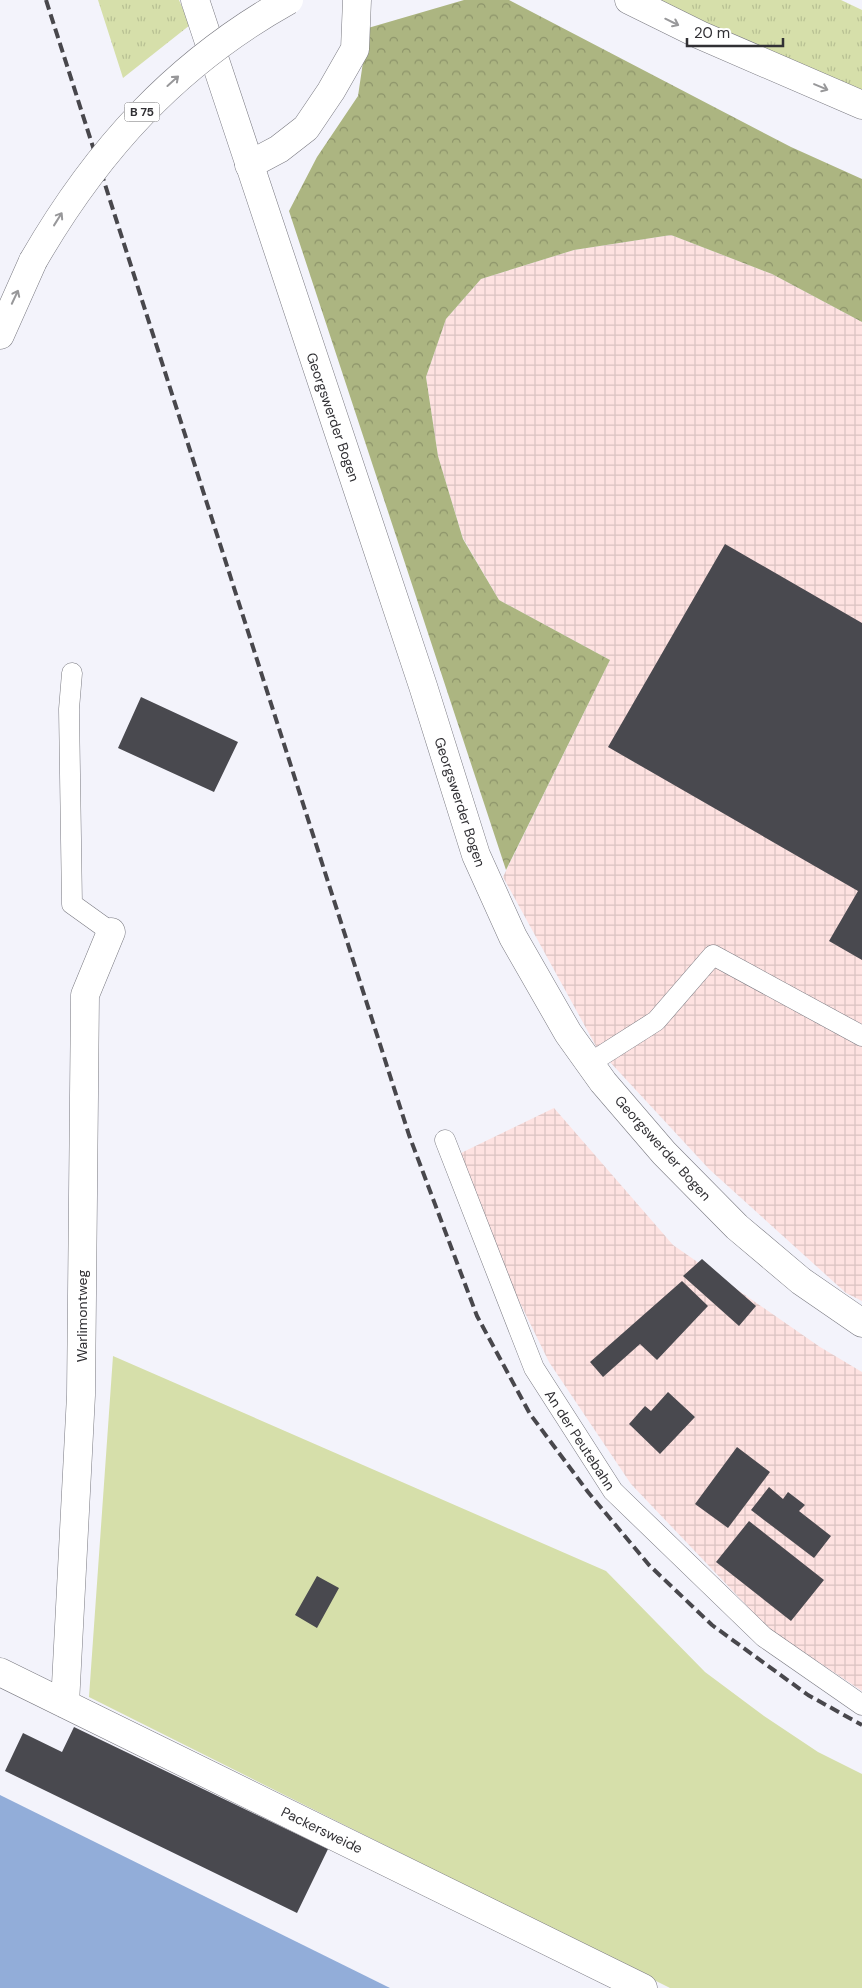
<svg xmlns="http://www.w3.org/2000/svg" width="862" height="1988" font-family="'DM Sans',sans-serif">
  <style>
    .industrial { fill: url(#industrial-grid) }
    .grass { fill: url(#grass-tufts) }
    .forest { fill: url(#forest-crowns) }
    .garden { fill: #d6dfaa }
    .water { fill: #92add9 }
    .building { fill: #49494f }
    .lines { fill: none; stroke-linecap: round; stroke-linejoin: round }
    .service-casing { stroke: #797980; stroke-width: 21 }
    .minor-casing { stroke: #797980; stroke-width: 29 }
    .tertiary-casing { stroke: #797980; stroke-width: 29 }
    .trunk-casing { stroke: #797980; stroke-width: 29 }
    .motorway-casing { stroke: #797980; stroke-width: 29 }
    .service { stroke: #fff; stroke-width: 20 }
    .minor { stroke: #fff; stroke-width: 28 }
    .tertiary { stroke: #fff; stroke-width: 28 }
    .trunk { stroke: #fff; stroke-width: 28 }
    .motorway { stroke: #fff; stroke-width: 28 }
    .rail { stroke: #48474c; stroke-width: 4; stroke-dasharray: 10 5; stroke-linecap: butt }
    .trunk-bridge-casing { stroke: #797980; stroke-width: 29; stroke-linecap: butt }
    .trunk-bridge { stroke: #fff; stroke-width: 28 }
    .oneway { stroke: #98989a }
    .labels { text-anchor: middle; stroke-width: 5; stroke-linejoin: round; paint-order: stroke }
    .shield { fill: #fff; stroke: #6f6e71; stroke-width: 1 }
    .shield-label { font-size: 12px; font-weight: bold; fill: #313034 }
    .street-label { font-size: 14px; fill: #313034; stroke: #fff }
  </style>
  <defs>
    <pattern id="industrial-grid" width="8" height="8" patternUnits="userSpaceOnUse" patternTransform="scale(1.25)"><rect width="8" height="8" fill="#fee2e1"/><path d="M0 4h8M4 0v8" fill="none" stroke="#dac2c2"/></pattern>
    <pattern id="grass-tufts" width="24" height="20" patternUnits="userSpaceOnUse" patternTransform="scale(1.25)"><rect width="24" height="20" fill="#d6dfaa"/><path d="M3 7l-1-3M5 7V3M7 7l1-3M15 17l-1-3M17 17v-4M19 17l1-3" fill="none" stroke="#b8c093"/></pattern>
    <pattern id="forest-crowns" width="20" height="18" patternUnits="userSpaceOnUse" patternTransform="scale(1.25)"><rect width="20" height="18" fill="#acb581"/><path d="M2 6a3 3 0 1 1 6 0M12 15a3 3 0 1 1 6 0" fill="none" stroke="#8d946a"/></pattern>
  </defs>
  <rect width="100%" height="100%" fill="#f3f3fb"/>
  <!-- industrial -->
  <path class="industrial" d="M671,235L772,274L862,322V1301L846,1293L709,1169L597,1048L503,877L610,660L499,600L463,538L438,456L426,377L446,319L481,279L574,250Z
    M554,1108L673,1245L820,1347L862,1372V1691L769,1629L631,1484L549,1362L482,1225L461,1153Z"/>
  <!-- grass -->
  <path class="grass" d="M98,0H179L190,25L123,78Z
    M656,0H841L862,10V91L778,56Z"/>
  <!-- forest -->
  <path class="forest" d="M464,0H509L791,147L862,179V322L772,274L671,235L574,250L481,279L446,319L426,377L438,456L463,539L499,600L610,660L506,870L289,211L317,157L358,96L368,28Z"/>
  <!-- garden -->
  <path class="garden" d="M113,1356L606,1571L705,1672L764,1716L818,1752L862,1774V1988H670L89,1697Z"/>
  <!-- water -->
  <path class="water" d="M0,1795L390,1988H0Z"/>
  <!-- building -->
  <path class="building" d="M725,544L862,623V960L829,941L858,891L608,747Z
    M141,697L238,742L214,792L118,748Z
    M702,1259L756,1306L739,1326L683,1276Z
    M682,1281L708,1306L657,1360L640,1344L603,1377L590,1362Z
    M668,1392L695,1417L660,1454L629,1424L645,1406L651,1411Z
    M737,1447L770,1472L728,1528L695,1504Z
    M769,1487L783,1499L788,1492L805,1505L799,1511L831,1536L814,1558L751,1510Z
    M749,1521L824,1580L791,1621L716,1562Z
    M317,1576L339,1588L317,1628L295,1615Z
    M74,1727L328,1849L297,1913L5,1771L23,1733L62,1752Z"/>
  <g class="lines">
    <!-- service casing -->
    <g class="service-casing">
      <path id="service" d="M72,673L69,709L72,904L111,932
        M590,1063L656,1021L713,955L862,1036
        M445,1140L534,1368L613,1491L764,1637L862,1705"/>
    </g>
    <!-- minor casing -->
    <g class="minor-casing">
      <path id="minor" d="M249,165L279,149L306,128L331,91L355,49L357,0
        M0,1672L643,1988
        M65,1704L81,1395L85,995L111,932"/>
    </g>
    <!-- tertiary casing -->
    <g class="tertiary-casing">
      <path id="tertiary" d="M195,0L423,686L476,855L513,937L568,1033L603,1082L664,1153L737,1227L801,1281L862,1323"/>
    </g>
    <!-- trunk casing -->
    <g class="trunk-casing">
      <path id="trunk" d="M0,335L33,261"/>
    </g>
    <!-- motorway casing -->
    <g class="motorway-casing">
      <path id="motorway" d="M629,0L700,35L862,105"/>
    </g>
    <!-- service -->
    <use href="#service" class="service"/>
    <!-- minor -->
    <use href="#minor" class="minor"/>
    <!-- tertiary -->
    <use href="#tertiary" class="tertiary"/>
    <!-- trunk -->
    <use href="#trunk" class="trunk"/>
    <!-- motorway -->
    <use href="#motorway" class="motorway"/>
    <!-- rail -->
    <path class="rail" d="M46,0L409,1135L477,1316L530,1414L588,1492L649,1565L712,1625L808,1695L862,1725"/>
    <!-- trunk-bridge casing -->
    <g class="trunk-bridge-casing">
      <path id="trunk-bridge" d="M33,261C97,150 176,63 289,0"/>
    </g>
    <!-- trunk-bridge -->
    <use href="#trunk-bridge" class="trunk-bridge"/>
  </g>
  <!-- one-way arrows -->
  <defs><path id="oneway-shaft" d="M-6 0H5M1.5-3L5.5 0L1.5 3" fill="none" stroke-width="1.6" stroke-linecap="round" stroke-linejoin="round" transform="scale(1.25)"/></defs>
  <g class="oneway">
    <use href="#oneway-shaft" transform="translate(672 22) rotate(26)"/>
    <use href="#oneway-shaft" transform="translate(173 81) rotate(-42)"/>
    <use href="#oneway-shaft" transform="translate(821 87) rotate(23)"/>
    <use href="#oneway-shaft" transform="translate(58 219) rotate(-58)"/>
    <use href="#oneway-shaft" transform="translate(15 297) rotate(-65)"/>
  </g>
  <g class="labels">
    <!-- shield labels -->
    <rect class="shield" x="124.5" y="102.5" width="35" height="19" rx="4"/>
    <g class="shield-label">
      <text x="142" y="116">B 75</text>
    </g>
    <!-- street labels -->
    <g class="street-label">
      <text transform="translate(333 417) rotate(71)" y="5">Georgswerder Bogen</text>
      <text transform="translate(460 802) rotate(72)" y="5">Georgswerder Bogen</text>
      <text transform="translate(663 1148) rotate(48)" y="5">Georgswerder Bogen</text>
      <text transform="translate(82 1316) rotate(-90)" y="5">Warlimontweg</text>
      <text transform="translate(580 1440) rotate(57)" y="5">An der Peutebahn</text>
      <text transform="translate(322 1830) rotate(26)" y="5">Packersweide</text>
    </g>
  </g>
  <!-- scale -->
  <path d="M687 38v8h96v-8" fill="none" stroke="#313034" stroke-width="2.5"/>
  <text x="694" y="38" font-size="15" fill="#313034" stroke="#ffffff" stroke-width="4" paint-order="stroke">20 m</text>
</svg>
